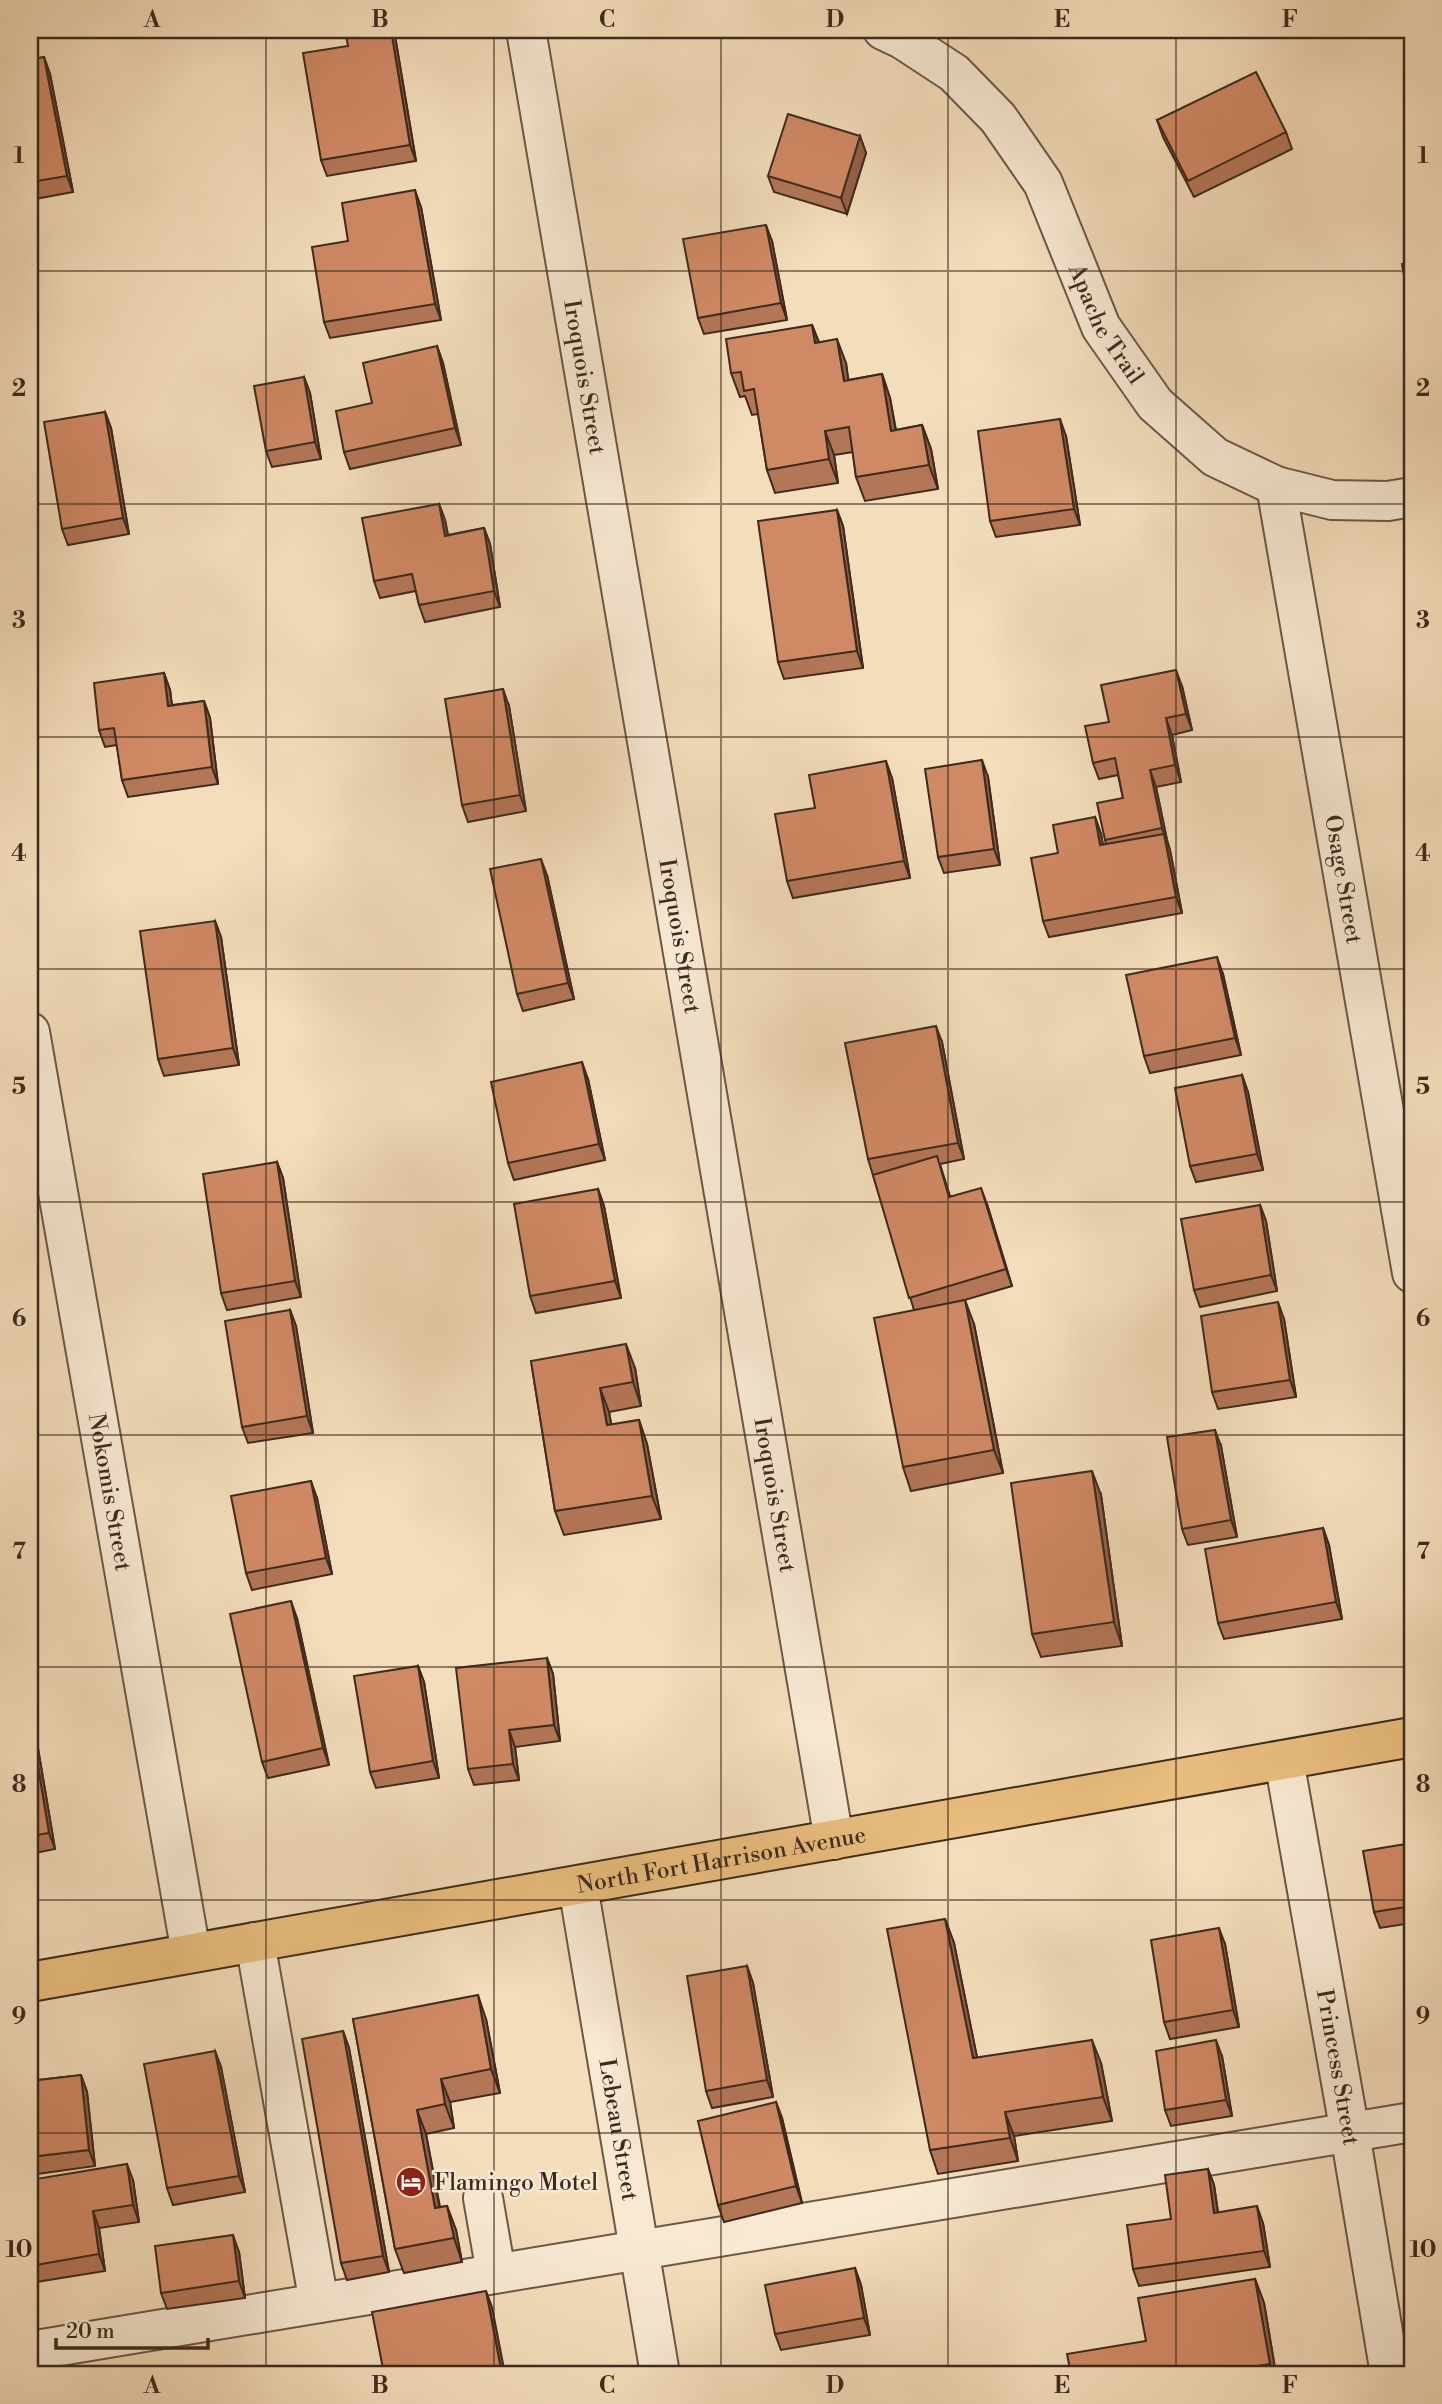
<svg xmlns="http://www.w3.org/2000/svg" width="1442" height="2404" font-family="'Libre Bodoni',serif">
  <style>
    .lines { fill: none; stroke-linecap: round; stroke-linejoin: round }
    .minor-casing { stroke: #6b5745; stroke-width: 42 }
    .major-casing { stroke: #3d2a1e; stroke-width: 42 }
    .minor { stroke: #f8e9d3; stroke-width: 38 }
    .major { stroke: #eabe7e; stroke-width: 38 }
    .wall { fill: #b37657; stroke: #3d2a1e; stroke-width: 2 }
    .shaded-wall { fill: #926047; stroke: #3d2a1e; stroke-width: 2 }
    .building { fill: #d08965; stroke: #3d2a1e; stroke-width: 2 }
    .grid { fill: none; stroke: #3d2a1e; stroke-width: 2; stroke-opacity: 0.55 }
    .labels { text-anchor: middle; stroke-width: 5; stroke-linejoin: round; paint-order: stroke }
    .street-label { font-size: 23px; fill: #3d2a1e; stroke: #f8e9d3 }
    .poi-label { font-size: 23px; fill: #3d2a1e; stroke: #f8e9d3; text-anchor: start }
    .neatline { fill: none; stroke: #3d2a1e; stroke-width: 2.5 }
    .grid-label { font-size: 23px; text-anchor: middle; font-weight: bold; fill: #3d2a1e }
  </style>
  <rect width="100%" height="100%" fill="#f4ddbb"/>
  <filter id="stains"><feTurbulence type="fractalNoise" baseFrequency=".00286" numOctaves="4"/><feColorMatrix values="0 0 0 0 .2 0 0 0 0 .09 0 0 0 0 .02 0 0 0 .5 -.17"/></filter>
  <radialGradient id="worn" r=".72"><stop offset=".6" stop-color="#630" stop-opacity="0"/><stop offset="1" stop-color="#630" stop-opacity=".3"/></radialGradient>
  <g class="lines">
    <!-- minor casing -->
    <g class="minor-casing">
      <g id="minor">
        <path id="s1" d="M526,30L834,1840"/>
        <path id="s2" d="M883,30L902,39L954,73L998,118L1043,183L1101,327L1155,404L1215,457L1276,486L1332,500L1388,501L1412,497"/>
        <path id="s3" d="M1276,486L1412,1273"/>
        <path id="s4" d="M30,1032L191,1953"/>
        <path id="s5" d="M1284,1760L1350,2133L1390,2374"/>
        <path id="s6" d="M578,1886L660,2374"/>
        <path d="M255,1942L319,2303"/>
        <path d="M483,2198L496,2273"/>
        <path d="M30,2351L1412,2122"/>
      </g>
    </g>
    <!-- major casing -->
    <g class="major-casing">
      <g id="major">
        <path id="s7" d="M30,1982L1412,1737"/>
      </g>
    </g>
    <!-- minor -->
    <use href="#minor" class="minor"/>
    <!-- major -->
    <use href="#major" class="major"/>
  </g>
  <!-- wall -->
  <path class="wall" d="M394,30L416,161L327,176L321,160L348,46Z
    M44,57L50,74L73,192L30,200V60Z
    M1157,120L1286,132L1292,149L1194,197L1163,137Z
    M860,136L866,153L847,214L774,192L768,176Z
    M421,207L441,320L330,338L324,322L348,241Z
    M772,241L787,320L704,334L698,318Z
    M812,325L819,342L846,363L848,380L882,374L890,398L896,430L922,425L931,449L938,489L865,501L856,477L853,452L834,455L838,483L775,493L767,470L758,414L752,415L745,396L740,397L731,373Z
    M437,346L443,363L461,445L350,469L344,452L372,403Z
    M304,377L310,393L321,459L272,467L266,451Z
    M105,412L111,428L129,534L68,545L62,529Z
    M1066,436L1080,525L996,537L990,521Z
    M439,504L445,520L448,535L484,528L490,544L500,607L425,622L419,605L416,591L380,598L374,581Z
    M837,510L843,526L863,668L784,679L778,662Z
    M164,673L170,690L172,705L204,701L210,718L218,784L128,797L122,780L117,745L105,747L99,730Z
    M1182,686L1192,730L1172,735L1181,782L1156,787L1167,840L1170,850L1182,913L1049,937L1043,921L1058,853L1095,817L1101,834L1103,845L1106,844L1105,840L1123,798L1118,775L1099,779L1093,763L1109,722Z
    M509,706L526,811L468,822L462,805Z
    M988,777L1000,865L944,873L938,857Z
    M892,778L910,878L793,898L787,881L815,808Z
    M547,875L574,999L523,1011L517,994Z
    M215,921L221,937L239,1065L164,1076L158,1059Z
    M1223,974L1241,1055L1150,1073L1144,1056Z
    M942,1042L964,1159L940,1164L950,1196L987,1204L1012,1286L961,1301L974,1324L1003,1473L911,1491L903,1467L914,1310L868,1159Z
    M1242,1075L1248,1092L1263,1170L1196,1182L1190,1166Z
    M588,1079L605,1160L514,1180L508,1163Z
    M277,1162L283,1178L301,1297L227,1310L221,1293Z
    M598,1189L604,1206L621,1298L536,1313L530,1296Z
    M1260,1205L1266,1221L1277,1291L1200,1307L1194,1290Z
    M290,1310L296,1326L313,1433L248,1443L242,1427Z
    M1284,1319L1296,1397L1218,1409L1212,1392Z
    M531,1361L635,1368L641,1406L609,1412L611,1425L639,1420L647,1444L661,1519L564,1535L555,1511Z
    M1221,1446L1237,1537L1188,1545L1182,1529Z
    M1101,1495L1122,1646L1041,1657L1032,1634Z
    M317,1498L332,1574L252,1590L246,1573Z
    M1323,1528L1329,1545L1342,1619L1224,1639L1218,1623Z
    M297,1618L329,1765L268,1778L262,1762Z
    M547,1658L553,1674L560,1741L515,1747L519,1780L474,1785L468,1769Z
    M418,1666L424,1682L439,1778L376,1788L370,1772Z
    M30,1701L55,1849L30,1854Z
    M1412,1843V1923L1380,1928L1374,1912Z
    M945,1919L954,1943L977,2058L1101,2063L1112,2121L1014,2136L1018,2161L938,2174L930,2150Z
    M1225,1944L1239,2027L1170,2039L1164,2022Z
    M747,1966L753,1983L773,2097L712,2108L706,2091Z
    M353,2019H486L500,2093L450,2102L454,2128L426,2134L440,2207L447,2206L456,2230L462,2262L404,2273L395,2249Z
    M343,2031L349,2048L389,2272L347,2280L341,2263Z
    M215,2051L221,2067L245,2192L173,2205L167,2188Z
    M1222,2056L1232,2116L1171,2126L1165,2110Z
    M81,2075L87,2092L95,2166L30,2175V2081Z
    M776,2102L782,2118L802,2203L724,2222L718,2205Z
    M1208,2169L1214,2185L1218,2212L1263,2223L1270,2267L1139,2286L1133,2269Z
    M30,2180H133L139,2222L99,2228L105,2271L30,2283Z
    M239,2252L245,2298L167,2309L161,2293Z
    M855,2268L861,2285L870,2335L781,2350L775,2334Z
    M1255,2279L1264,2303L1276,2374H1071L1146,2341Z"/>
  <!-- shaded-wall -->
  <path class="shaded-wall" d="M391,30H394L416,161L410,145Z
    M44,57L50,74L73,192L67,176Z
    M860,136L866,153L847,214L841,198Z
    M415,190L421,207L441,320L435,304Z
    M766,225L772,241L787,320L781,303Z
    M812,325L821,349L815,343Z
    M837,339L846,363L852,405L844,381Z
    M437,346L443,363L461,445L455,428Z
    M882,374L890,398L900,455L891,431Z
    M304,377L310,393L321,459L315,442Z
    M105,412L111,428L129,534L123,518Z
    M1060,419L1066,436L1080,525L1074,509Z
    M922,425L931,449L938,489L929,465Z
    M825,431L834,455L838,483L829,459Z
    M439,504L445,520L451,552L445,536Z
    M837,510L843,526L863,668L857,651Z
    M484,528L490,544L500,607L494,591Z
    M1176,670L1182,686L1192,730L1186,714Z
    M164,673L170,690L174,722L168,706Z
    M503,689L509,706L526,811L520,795Z
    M204,701L210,718L218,784L212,767Z
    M1166,718L1172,735L1181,782L1175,765Z
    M982,760L988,777L1000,865L994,849Z
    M886,761L892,778L910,878L904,861Z
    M1150,770L1156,787L1167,840L1170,850L1182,913L1176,897L1165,838L1162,828Z
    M1095,817L1101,834L1106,862L1100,845Z
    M541,859L547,875L574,999L568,983Z
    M215,921L221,937L239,1065L233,1048Z
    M1217,957L1223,974L1241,1055L1235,1038Z
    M936,1026L942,1042L964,1159L958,1143Z
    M582,1062L588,1079L605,1160L599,1144Z
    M1242,1075L1248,1092L1263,1170L1257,1154Z
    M277,1162L283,1178L301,1297L295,1281Z
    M981,1188L987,1204L1012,1286L1006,1269Z
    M598,1189L604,1206L621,1298L615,1281Z
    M1260,1205L1266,1221L1277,1291L1271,1275Z
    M965,1300L974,1324L1003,1473L994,1450Z
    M1278,1302L1284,1319L1296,1397L1290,1380Z
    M290,1310L296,1326L313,1433L307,1416Z
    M626,1344L635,1368L641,1406L633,1382Z
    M600,1388L609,1412L616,1449L607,1425Z
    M639,1420L647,1444L661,1519L652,1496Z
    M1215,1430L1221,1446L1237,1537L1231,1520Z
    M1092,1471L1101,1495L1122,1646L1114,1622Z
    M311,1481L317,1498L332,1574L326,1558Z
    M1323,1528L1329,1545L1342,1619L1336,1602Z
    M291,1601L297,1618L329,1765L323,1748Z
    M547,1658L553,1674L560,1741L554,1725Z
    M418,1666L424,1682L439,1778L433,1761Z
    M30,1701L55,1849L49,1833L30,1719Z
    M509,1730L515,1747L519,1780L513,1764Z
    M945,1919L954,1943L982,2082L973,2058Z
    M1219,1928L1225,1944L1239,2027L1233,2010Z
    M747,1966L753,1983L773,2097L767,2080Z
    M478,1995L486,2019L500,2093L491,2069Z
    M343,2031L349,2048L389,2272L383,2256Z
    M1092,2040L1101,2063L1112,2121L1103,2097Z
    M1216,2040L1222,2056L1232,2116L1226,2100Z
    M215,2051L221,2067L245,2192L239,2176Z
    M81,2075L87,2092L95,2166L89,2150Z
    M441,2079L450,2102L454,2128L445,2104Z
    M776,2102L782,2118L802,2203L796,2186Z
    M417,2110L426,2134L444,2232L435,2208Z
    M1005,2112L1014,2136L1018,2161L1010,2138Z
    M127,2164L133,2180L139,2222L133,2205Z
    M1208,2169L1214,2185L1220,2229L1214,2213Z
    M447,2206L456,2230L462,2262L454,2238Z
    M1257,2206L1263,2223L1270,2267L1264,2251Z
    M93,2211L99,2228L105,2271L99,2254Z
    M233,2235L239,2252L245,2298L239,2281Z
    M855,2268L861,2285L870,2335L864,2318Z
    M1255,2279L1264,2303L1276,2374H1274L1270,2364Z
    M486,2291L492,2307L505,2374H502Z"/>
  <!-- building -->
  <path class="building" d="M345,30H391L410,145L321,160L303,53L348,46Z
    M44,57L67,176L30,182V60Z
    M1256,72L1286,132L1188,181L1157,120Z
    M788,114L860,136L841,198L768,176Z
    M415,190L435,304L324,322L312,247L348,241L342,203Z
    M766,225L781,303L698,318L683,239Z
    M1412,262V320L1402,264Z
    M812,325L815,343L837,339L844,381L882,374L891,431L922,425L929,465L856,477L849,427L825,431L829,459L767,470L754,389L744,391L741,372L731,373L726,339Z
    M437,346L455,428L344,452L336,411L372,403L363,363Z
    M304,377L315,442L266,451L254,386Z
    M105,412L123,518L62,529L44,422Z
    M1060,419L1074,509L990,521L978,431Z
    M439,504L445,536L484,528L494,591L419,605L412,574L374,581L362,518Z
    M837,510L857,651L778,662L758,521Z
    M1176,670L1186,714L1166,718L1175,765L1150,770L1162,828L1105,840L1097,803L1123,798L1115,758L1093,763L1085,726L1109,722L1101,685Z
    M164,673L168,706L204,701L212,767L122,780L114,728L99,730L94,683Z
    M503,689L520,795L462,805L445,699Z
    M982,760L994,849L938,857L925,769Z
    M886,761L904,861L787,881L775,814L815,808L809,775Z
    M1095,817L1100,845L1164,834L1176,897L1043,921L1031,858L1058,853L1053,825Z
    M541,859L568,983L517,994L490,869Z
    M215,921L233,1048L158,1059L140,931Z
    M1217,957L1235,1038L1144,1056L1126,975Z
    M936,1026L958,1143L868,1159L845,1043Z
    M582,1062L599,1144L508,1163L491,1082Z
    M1242,1075L1257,1154L1190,1166L1175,1088Z
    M937,1156L949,1197L981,1188L1006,1269L909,1298L873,1175Z
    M277,1162L295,1281L221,1293L203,1174Z
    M598,1189L615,1281L530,1296L514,1204Z
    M1260,1205L1271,1275L1194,1290L1181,1219Z
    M965,1300L994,1450L903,1467L874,1318Z
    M1278,1302L1290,1380L1212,1392L1201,1316Z
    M290,1310L307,1416L242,1427L225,1321Z
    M626,1344L633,1382L600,1388L607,1425L639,1420L652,1496L555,1511L531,1361Z
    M1215,1430L1231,1520L1182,1529L1167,1437Z
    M1092,1471L1114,1622L1032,1634L1011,1483Z
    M311,1481L326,1558L246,1573L231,1496Z
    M1323,1528L1336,1602L1218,1623L1205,1549Z
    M291,1601L323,1748L262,1762L230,1614Z
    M547,1658L554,1725L509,1730L513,1764L468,1769L456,1668Z
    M418,1666L433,1761L370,1772L354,1676Z
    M30,1719L49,1833L30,1836Z
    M1412,1843V1906L1374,1912L1363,1851Z
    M945,1919L973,2058L1092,2040L1103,2097L1005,2112L1010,2138L930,2150L887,1929Z
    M1219,1928L1233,2010L1164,2022L1151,1940Z
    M747,1966L767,2080L706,2091L687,1976Z
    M478,1995L491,2069L441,2079L445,2104L417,2110L435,2208L447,2206L454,2238L395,2249L353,2019Z
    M343,2031L383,2256L341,2263L302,2039Z
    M1216,2040L1226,2100L1165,2110L1156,2051Z
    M215,2051L239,2176L167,2188L144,2064Z
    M81,2075L89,2150L30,2157V2081Z
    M776,2102L796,2186L718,2205L698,2121Z
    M127,2164L133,2205L93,2211L99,2254L30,2266V2180Z
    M1208,2169L1214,2213L1257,2206L1264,2251L1133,2269L1127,2225L1171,2219L1165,2175Z
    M233,2235L239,2281L161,2293L155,2246Z
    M855,2268L864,2318L775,2334L765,2285Z
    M1255,2279L1270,2364L1205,2374H1071L1067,2354L1146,2341L1138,2298Z
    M486,2291L502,2374H384L372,2312Z"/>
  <!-- grid -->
  <path class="grid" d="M266,30V2374M494,30V2374M721,30V2374M948,30V2374M1176,30V2374M30,271H1412M30,504H1412M30,737H1412M30,969H1412M30,1202H1412M30,1435H1412M30,1667H1412M30,1900H1412M30,2133H1412"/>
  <!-- icons -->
  <defs>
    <g id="hotel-disc" transform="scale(1.575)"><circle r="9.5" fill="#8f2418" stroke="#f8e9d3"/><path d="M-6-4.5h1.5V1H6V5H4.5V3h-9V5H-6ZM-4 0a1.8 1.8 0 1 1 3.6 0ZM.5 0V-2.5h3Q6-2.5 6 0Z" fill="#fff"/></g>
  </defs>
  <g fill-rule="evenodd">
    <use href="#hotel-disc" x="411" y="2182"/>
  </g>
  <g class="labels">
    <!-- street labels -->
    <g class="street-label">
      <text dy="8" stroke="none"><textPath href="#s2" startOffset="380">Apache Trail</textPath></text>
      <text dy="8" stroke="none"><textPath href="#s1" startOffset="352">Iroquois Street</textPath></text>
      <text dy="8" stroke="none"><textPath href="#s3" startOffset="399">Osage Street</textPath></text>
      <text dy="8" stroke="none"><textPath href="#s1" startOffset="919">Iroquois Street</textPath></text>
      <text dy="8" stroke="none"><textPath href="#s4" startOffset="467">Nokomis Street</textPath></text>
      <text dy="8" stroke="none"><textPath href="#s1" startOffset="1486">Iroquois Street</textPath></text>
      <text dy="8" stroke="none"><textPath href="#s7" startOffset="702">North Fort Harrison Avenue</textPath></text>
      <text dy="8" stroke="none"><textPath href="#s5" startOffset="312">Princess Street</textPath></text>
      <text dy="8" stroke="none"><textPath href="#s6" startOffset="247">Lebeau Street</textPath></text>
    </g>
    <!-- poi labels -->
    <g class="poi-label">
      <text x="434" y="2190">Flamingo Motel</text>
    </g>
  </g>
  <!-- margin -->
  <rect width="1442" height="2404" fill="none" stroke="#f4ddbb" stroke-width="77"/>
  <!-- scale -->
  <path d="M56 2338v10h152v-10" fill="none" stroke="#3d2a1e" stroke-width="3.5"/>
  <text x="66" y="2338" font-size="21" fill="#3d2a1e" stroke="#f8e9d3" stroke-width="5" paint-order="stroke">20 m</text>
  <rect x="38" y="38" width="1366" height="2328" class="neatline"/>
  <g class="grid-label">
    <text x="152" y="27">A</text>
    <text x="380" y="27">B</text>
    <text x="607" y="27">C</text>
    <text x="835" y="27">D</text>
    <text x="1062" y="27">E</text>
    <text x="1290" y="27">F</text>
    <text x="19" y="163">1</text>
    <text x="1423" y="163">1</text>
    <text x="19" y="396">2</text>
    <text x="1423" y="396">2</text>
    <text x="19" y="628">3</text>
    <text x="1423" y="628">3</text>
    <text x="19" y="861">4</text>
    <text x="1423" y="861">4</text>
    <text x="19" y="1094">5</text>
    <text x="1423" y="1094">5</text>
    <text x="19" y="1326">6</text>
    <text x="1423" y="1326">6</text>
    <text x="19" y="1559">7</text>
    <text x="1423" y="1559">7</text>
    <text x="19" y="1792">8</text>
    <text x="1423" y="1792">8</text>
    <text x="19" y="2024">9</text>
    <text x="1423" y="2024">9</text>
    <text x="19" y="2257">10</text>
    <text x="1423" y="2257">10</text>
    <text x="152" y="2393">A</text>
    <text x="380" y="2393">B</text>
    <text x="607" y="2393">C</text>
    <text x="835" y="2393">D</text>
    <text x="1062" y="2393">E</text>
    <text x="1290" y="2393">F</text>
  </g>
  <rect width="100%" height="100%" filter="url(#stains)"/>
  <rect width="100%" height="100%" fill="url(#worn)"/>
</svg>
